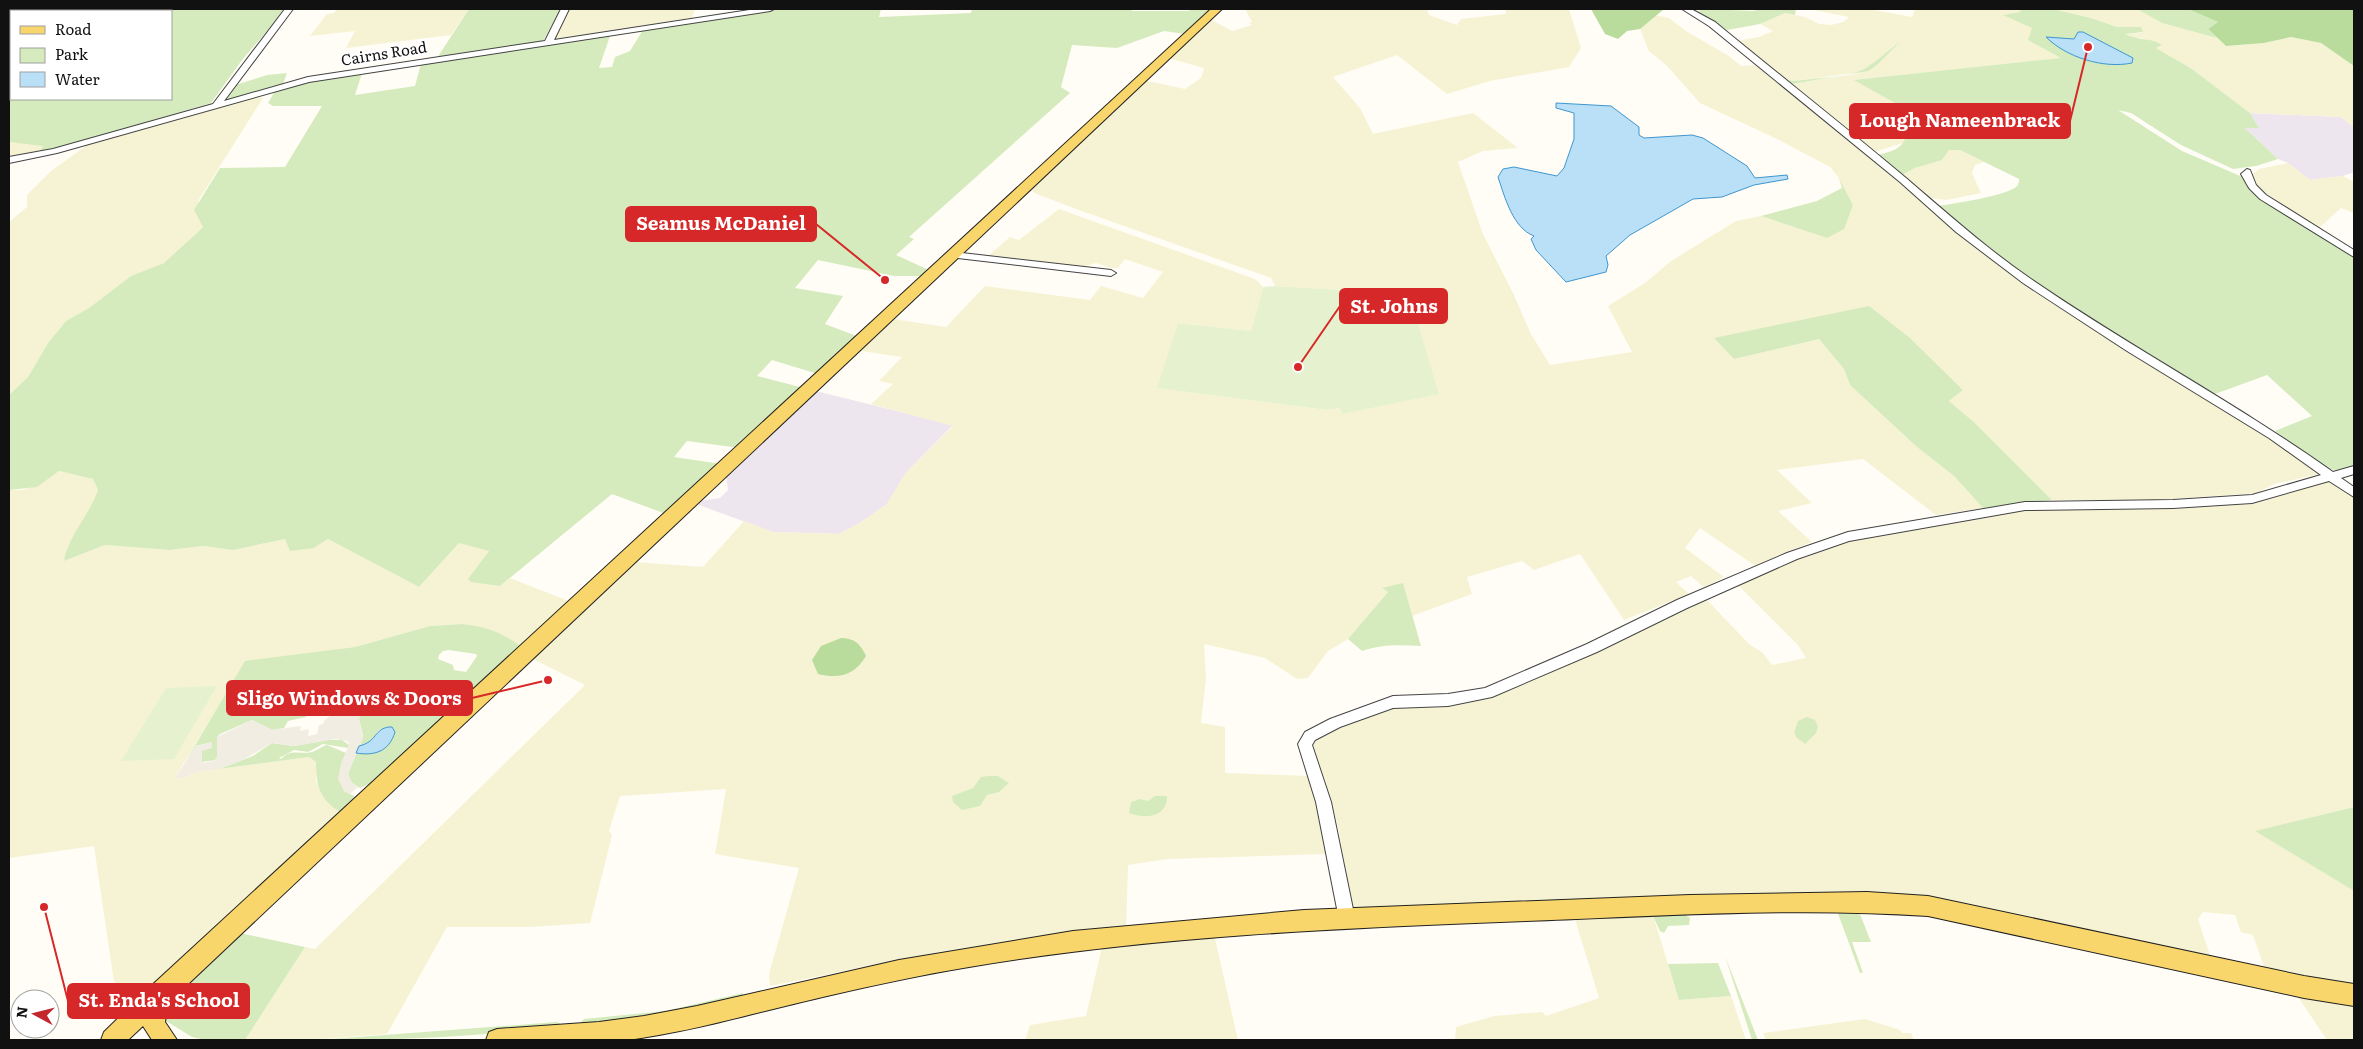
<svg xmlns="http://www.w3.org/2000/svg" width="2363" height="1049" font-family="Literata,serif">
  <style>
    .industrial { fill: #eee6ef }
    .farmland { fill: #f6f3d4 }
    .green { fill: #d5ebbd; fill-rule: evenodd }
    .forest { fill: #b9dc9c }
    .pitch { fill: #e6f2cf }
    .plaza { fill: #f1ede2 }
    .water { fill: #b9e0f7; stroke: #3f96cf }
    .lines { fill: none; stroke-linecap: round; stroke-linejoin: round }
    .minor-casing { stroke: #444; stroke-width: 2 }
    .major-casing { stroke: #222; stroke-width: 2 }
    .minor { fill: #fff; fill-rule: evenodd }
    .major { fill: #f9d66b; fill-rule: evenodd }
    .labels { text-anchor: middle; stroke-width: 5; stroke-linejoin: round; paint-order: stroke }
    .far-street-label { font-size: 15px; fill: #111; stroke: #fff }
    .leader { fill: none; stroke: #d62828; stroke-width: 2 }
    .callout-dot { fill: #d62828; stroke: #fff; stroke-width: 2 }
    .callout { fill: #d62828; stroke: #d62828; stroke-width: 2 }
    .callout-label { font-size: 19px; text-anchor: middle; font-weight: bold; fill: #fff }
  </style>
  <rect width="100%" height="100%" fill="#fffdf5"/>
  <!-- industrial -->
  <path class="industrial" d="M2250,113L2341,117L2354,127V172L2343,176L2310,180L2288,163L2278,159L2244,127L2259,128Z
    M816,391L953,425L905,474L887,504L860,523L839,534L773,532L696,504L699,501L720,498L728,490L726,475Z"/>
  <!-- farmland -->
  <path class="farmland" d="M337,9H469L451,35L346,48L355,31L310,36L327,14L334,13Z
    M570,9H695L692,18L553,40Z
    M1245,9H1427L1429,15L1457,25L1461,19L1506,14V9H1569L1581,48L1569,67L1490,81L1447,94L1397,55L1333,77L1360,108L1373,134L1473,113L1518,148L1483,151L1458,162L1483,234L1513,293L1531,334L1550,365L1632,352L1608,306L1645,283L1671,261L1736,221L1761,216L1827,238L1853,205L1839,178L1830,167L1777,139L1700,103L1667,66L1649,51L1640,29L1655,15L1669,18L1686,31L1729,56L1741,66L1755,65L1868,154L1955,232L2021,283L2126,351L2267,436L2320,474L2274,484L2257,493L2158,500H2052L1975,423L1949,401L1963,390L1910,338H1714L1734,359L1819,339L1844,369L1850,385L1917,447L1954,476L1983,508L1936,515L1863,459L1777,470L1812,503L1778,511L1812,542L1779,555L1757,567L1700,528L1685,548L1724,577L1705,588L1691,576L1676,582L1689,594L1624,620L1580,554L1534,570L1522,561L1467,577L1472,594L1412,616L1403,584L1383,589L1388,592L1348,639L1328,651L1308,678L1297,679L1265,658L1204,644L1206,677L1201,723L1225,727V773L1309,776L1329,854L1167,859L1128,865L1126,930L1050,935L939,952L770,986L769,974L799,868L715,854L726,789L620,796L609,831L612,835L590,923L530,927H447L387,1034L310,1040H245L305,947L315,949L585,685L531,658L634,562L703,567L744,521L773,532L839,534L860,523L887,504L905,474L953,426L871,404L893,384L879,381L902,357L861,351L893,319L946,327L985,286L1090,300L1101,286L1143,298L1163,272L1125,259L1118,268H1111L1096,263L1082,267L987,257L1010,237L1019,240L1059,209L1255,279L1263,287L1251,331L1178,323L1158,388L1326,410L1341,408L1342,414L1409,294L1275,286L1271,278L1079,210L1039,195L1033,192L1032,188L1143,80L1185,89L1201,78L1204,68L1168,58L1210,19L1232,31L1252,25L1249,23L1252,22Z
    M1809,9H1869L1912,17L1915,9H2022L2019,12L2004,15L2033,28L2062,58L1855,80L1912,112L1900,123L1908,132L1906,142L1874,152L1790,84L1856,74L1876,66L1899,43L1892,47L1885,56L1859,72L1795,81L1786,80L1737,41L1759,37L1773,31L1760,24L1785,13L1805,17L1819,24L1831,25L1843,22L1849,17Z
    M2053,9H2137L2162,23L2217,38L2226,46L2264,43L2291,37L2321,43L2354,66V127L2341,117L2250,113L2192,69L2156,48L2162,45L2142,38H2133L2124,34L2142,33L2141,27H2117L2091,18Z
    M254,97L263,98L198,201L203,227L200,230L164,263L131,276L89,308L66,321L48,343L28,377L9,395V222L27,207V195L51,171L90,143Z
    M9,142L45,145L39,152L9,158Z
    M1949,149L1960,150L1984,162L1975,165L1972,173L1981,193L1947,200L1930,198L1902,175L1915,168L1942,160Z
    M2288,163L2310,180L2343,176L2354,182V213L2341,208L2318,229L2284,209L2255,184L2251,175L2259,169Z
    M59,471L93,479L98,490L94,504L68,546L64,561L105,545L170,550L203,546L233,550L285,539L314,548L328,539L419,587L459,543L490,550L469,579L500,586L510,578L576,604L524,649L462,624L430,626L355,647L245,662L174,779L184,778L196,772L309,757L316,762V781L323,796L330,804L343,814L145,1000L114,982L94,846L9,858V490H23L44,482Z
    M2330,481L2354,497V807L2256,831L2354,891V989L2265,970L2253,935L2241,932L2235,915L2203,912L2198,919L2210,955L2136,940V943L1923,896L1866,894L1353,911L1338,827L1325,779L1316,764L1312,744L1318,736L1393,706L1440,705L1469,702L1492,696L1578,659L1691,604L1706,599L1750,645L1762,652L1772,665L1806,658L1798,645L1739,586L1792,559L1851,540L2008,511L2253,502L2271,499L2284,492Z
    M1652,912L1679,1000L1731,996L1746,1040H1455L1456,1027L1494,1016L1542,1012L1546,1016L1599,998L1575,919Z
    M1214,934L1238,1040H1025L1030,1025L1086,1016L1102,947Z
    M2296,994L2354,1002V1040H2327Z
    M1865,1019L1900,1030L1902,1033H1911L1914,1040H1766L1763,1033Z"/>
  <!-- green -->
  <path class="green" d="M9,9H84L80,11H11V70H9Z
    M148,9H286L242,60L211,103L53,150L39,152L43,146L9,142V88L11,87V99H171V11H145Z
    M469,9H561L543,41L437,58Z
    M781,9H881L879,17L971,13L972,9H1131L1132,11H1189L1190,9H1213L1185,34L1164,31L1117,48L1072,45L1061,87L1070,93L909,237L914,239L896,255L931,271L924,276H894L818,260L795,288L843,296L825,324L859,337L818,374L772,360L757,376L804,388L740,448L687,441L674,457L721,464L666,514L612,494L500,586L471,582L468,579L489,551L459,543L419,587L328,539L314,548L290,551L285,539L233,550L203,546L170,550L105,545L64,561C67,538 90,514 98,490L93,479L59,471L37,487L9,490V395L28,377L48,343L66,321L89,308L131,276L164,263L200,230L203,227L194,210L220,168L285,167L322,106H273L268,103L275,91L307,82L362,73L355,95L415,86L421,64L610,36L599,68L612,67L615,57L630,51L643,30Z
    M1706,9L1753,11L1761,9H1796L1795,15L1785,13L1760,24L1727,30L1697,11Z
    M2022,9H2053L2091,18L2117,27H2141L2143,32L2125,34C2138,41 2150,37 2162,45L2156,48L2192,69L2250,113L2259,128H2245L2278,159L2256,166L2233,169L2181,145L2131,113L2118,110L2182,151L2245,178L2262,199L2354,256V467L2335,470L2325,468L2275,431L2312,416L2267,375L2215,394L2191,382C2106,329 2011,276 1938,206C1952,204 2010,195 2017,186C2019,184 2019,181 2019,179L1960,150H1949L1942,160L1915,168L1902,175L1878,155C1893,151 1904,149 1907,132L1900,123L1911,112L1854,80L2061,58L2028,40L2032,28L2003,15L2019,12Z
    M2137,9H2188L2218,22L2208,29L2217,38L2162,23Z
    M1901,41L1876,66L1868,71L1798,83L1790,84L1786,80L1795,81C1813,78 1850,77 1864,69C1878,61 1888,50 1901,41Z
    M287,73L283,84L217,104L235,82L239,84L267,75Z
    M1839,178L1853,205L1844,229L1827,238L1761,216L1817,201L1842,188Z
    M1869,306L1910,338L1963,390L1949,401L1975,423L2052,500L1983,508L1954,476L1917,447L1850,385L1844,369L1819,339L1734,359L1714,338Z
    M1403,583L1421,646C1400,645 1382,644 1362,651L1348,639L1388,592L1382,588Z
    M462,624C487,627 501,632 522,647L376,781L360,788L352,783L348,774L356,753C374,756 389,752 395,732L379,730L372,741L359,746L363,736L359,719L364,699L351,685L335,686L334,693L309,708L306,717L288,721L284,728L272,730L252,720L220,734L217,737V757L215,760L202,762V751L212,742L196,746L184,764L245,661L355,647L430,626ZM449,650L476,654L477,656L466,672L454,670L453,665L438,659L439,655L443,651Z
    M1807,717L1815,720L1818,727L1816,733L1805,744L1797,738L1794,733L1798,721Z
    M328,740H342L349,745L348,748L323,744L308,752L294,750L279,758L281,759C291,748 299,755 312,752C318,750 322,746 327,745L346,753L341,764L344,791L354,796L355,799L342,813C319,800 316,785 316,762L309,757L219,769L253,756L272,743L294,746Z
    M988,776H998L1009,783L999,792L987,795L980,806L962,810L953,802L952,796L973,788L981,777Z
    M1155,796H1167C1167,818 1145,819 1129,813L1131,802L1140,799L1148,801Z
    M2354,807V891L2255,831Z
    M1854,909L1860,914L1871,942H1852L1863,973H1860L1837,911Z
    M1685,915L1690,918L1689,925L1668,926L1664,933L1660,931L1653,916Z
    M240,933L305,947L245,1040H205L192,1037L166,1021V1009L173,996Z
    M1725,956L1758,1040H1752Z
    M1718,963L1731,996L1679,1000L1668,964Z
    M743,993V998L689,1013L578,1025L584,1019L665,1011Z
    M556,1022L560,1023L559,1026C479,1037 399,1040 318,1040Z"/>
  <!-- forest -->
  <path class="forest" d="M1591,9H1664L1640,29L1627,31L1618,39L1605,34Z
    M2188,9H2354V66L2321,43L2291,37L2264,43L2226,46L2208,29L2218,22Z
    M841,638C854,638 861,644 866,656C854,676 839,679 818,674L812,660L821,646Z"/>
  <!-- pitch -->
  <path class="pitch" d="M1275,286L1409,294L1439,394L1342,414L1340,408L1326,410L1157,388L1178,323L1251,331L1263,287Z
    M217,686L174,759L121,761L166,688Z"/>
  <!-- plaza -->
  <path class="plaza" d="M341,685L359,686L364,693L359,719L363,739L348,774L352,783L358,787L350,794L344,791L338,779L341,764L349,744L347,741L336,739L294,746L272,743L241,761L219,769L196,772L184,778L174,779L196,746L212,742V748L202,751V762L204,763L215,760L217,757V737L252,720L272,730L301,726L300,731L309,729L308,736L317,734L319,725L323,724L324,721L341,706L353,701L354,696L345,697L341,696V691L334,693L335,686Z"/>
  <!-- water -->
  <path class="water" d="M2078,32H2083L2133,58L2132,63C2103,69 2066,57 2046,37L2074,39Z
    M1556,103L1611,106L1639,127V135L1644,138L1692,135L1703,138L1747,166L1755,178L1787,175L1788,179L1754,185L1722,197L1693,199L1630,235L1606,256L1608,265L1606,272L1566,282L1536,250L1531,239L1534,236C1513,228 1505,198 1498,177L1503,169L1514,167L1557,176L1564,168L1574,139V113L1556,108Z
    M389,727H392L395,732C389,752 374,756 356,753L359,746C377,742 374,729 389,727Z"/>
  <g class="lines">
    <!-- minor casing -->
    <g class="minor-casing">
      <path id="minor" d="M285,9H293L224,101L308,77L545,41L561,9H569L554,40L756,9H774L770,11L309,82L57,153L9,163V157L53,149L213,104Z
        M1682,9H1691L1715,22C1778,74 1843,125 1906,178C1947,213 1987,249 2031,279C2130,347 2236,403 2333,472L2354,466V474L2341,478L2354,487V497L2329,481L2252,503L2173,508L2025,510L1849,541L1797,559L1687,608L1597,652L1492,697L1448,706L1393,708L1340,727L1315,740L1312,745L1331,802L1355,919L1353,924L1347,927L1341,924L1339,919L1316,802L1298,744L1305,732L1330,719L1393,696L1448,694L1485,688L1587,644L1677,600L1787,553L1848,532L2025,502L2173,500L2252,495L2321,475L2269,438L2127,351L2023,283L1956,232L1900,182L1709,26Z
        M2247,169L2250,170L2256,185L2266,195L2354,250V257L2260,199L2249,188L2241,174Z
        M953,252L1111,270L1116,273L1111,276L949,257V253Z"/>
    </g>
    <!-- major casing -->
    <g class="major-casing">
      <path id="major" d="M1211,9H1222L168,1003L165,1022L177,1040H152L143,1026L128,1040H101L104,1032L150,987Z
        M1867,892L1928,896L2304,976L2354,984V1006L2304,998L1928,916C1795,907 1660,916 1526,921C1340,928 1153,936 969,967C921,975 874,985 827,996C761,1011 695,1031 628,1040H486L489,1032L497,1029L599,1022L644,1016L697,1006L899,960L1073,931L1304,910L1690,895Z"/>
    </g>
    <!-- minor -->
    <use href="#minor" class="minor"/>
    <!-- major -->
    <use href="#major" class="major"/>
  </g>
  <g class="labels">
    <!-- far-street labels -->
    <g class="far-street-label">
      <text transform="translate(384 54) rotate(-9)" y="5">Cairns Road</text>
    </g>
  </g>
  <!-- callouts -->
  <path class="leader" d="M2088 47L2070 121M885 280L816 224M1298 367L1340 306M548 680L472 698M44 907L68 1001"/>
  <g class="callout-dot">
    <circle cx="2088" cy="47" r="5"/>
    <circle cx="885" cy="280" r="5"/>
    <circle cx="1298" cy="367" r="5"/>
    <circle cx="548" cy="680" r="5"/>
    <circle cx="44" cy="907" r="5"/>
  </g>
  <g class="callout">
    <rect x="1850" y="104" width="220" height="34" rx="5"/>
    <rect x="626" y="207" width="190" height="34" rx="5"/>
    <rect x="1340" y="289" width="107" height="34" rx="5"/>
    <rect x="227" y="681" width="245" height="34" rx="5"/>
    <rect x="68" y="984" width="181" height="34" rx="5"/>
  </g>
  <g class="callout-label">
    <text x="1960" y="127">Lough Nameenbrack</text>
    <text x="721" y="230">Seamus McDaniel</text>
    <text x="1394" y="313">St. Johns</text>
    <text x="349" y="705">Sligo Windows &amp; Doors</text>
    <text x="159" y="1007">St. Enda's School</text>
  </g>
  <!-- border -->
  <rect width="2363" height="1049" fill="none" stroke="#111111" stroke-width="20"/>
  <!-- legend -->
  <rect x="10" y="10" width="162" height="90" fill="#ffffff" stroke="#a0a0a0"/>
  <rect x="20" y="26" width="25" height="8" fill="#f9d66b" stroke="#a0a0a0"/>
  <text x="55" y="35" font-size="15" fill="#111111">Road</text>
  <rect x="20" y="48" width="25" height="15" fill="#d5ebbd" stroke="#a0a0a0"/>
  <text x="55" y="60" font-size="15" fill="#111111">Park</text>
  <rect x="20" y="72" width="25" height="15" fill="#b9e0f7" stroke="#a0a0a0"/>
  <text x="55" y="85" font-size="15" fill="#111111">Water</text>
  <!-- north arrow -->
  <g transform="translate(35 1014) rotate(277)"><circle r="24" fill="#ffffff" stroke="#a0a0a0"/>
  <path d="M0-4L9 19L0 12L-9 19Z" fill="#c4262e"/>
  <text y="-8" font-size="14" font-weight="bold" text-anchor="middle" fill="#111111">N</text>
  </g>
</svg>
